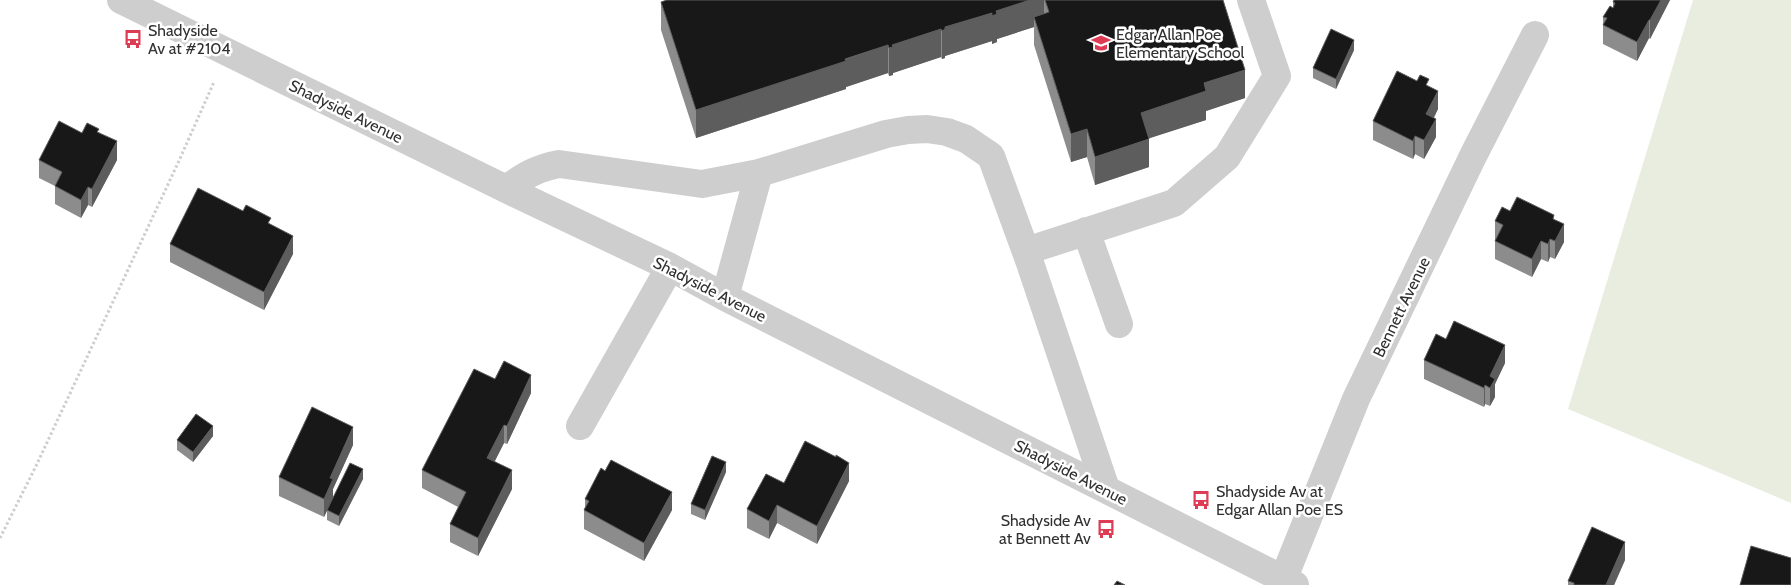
<svg xmlns="http://www.w3.org/2000/svg" width="1791" height="585" font-family="Cabin,sans-serif">
  <style>
    .green { fill: #e8eddf }
    .lines { fill: none; stroke-linecap: round; stroke-linejoin: round }
    .path { stroke: #cecece; stroke-width: 3; stroke-dasharray: 2.5 2.5; stroke-linecap: butt }
    .minor { stroke: #cecece; stroke-width: 28 }
    .wall { fill: #8c8c8c }
    .shaded-wall { fill: #5d5d5d }
    .building { fill: #181818; stroke: #5d5d5d }
    .labels { text-anchor: middle; stroke-width: 5; stroke-linejoin: round; paint-order: stroke }
    .poi-label { font-size: 16px; fill: #313131; stroke: #fff; text-anchor: start }
    .street-label { font-size: 16px; fill: #313131; stroke: #fff }
  </style>
  <rect width="100%" height="100%" fill="#fff"/>
  <!-- green -->
  <path class="green" d="M1693,0H1791V503L1568,409Z"/>
  <g class="lines">
    <!-- path -->
    <path class="path" d="M0,538L36,466L178,163L214,82"/>
    <!-- minor -->
    <path class="minor" d="M121,0L506,189L670,267L725,297L1295,585
      M506,189C524,176 537,168 559,164L702,184L759,173
      M1086,231L1119,324
      M1026,251L1174,203L1227,157L1277,76L1251,0
      M725,297L759,173L886,134L908,130L927,129L947,132L966,139L991,156L1030,263L1106,489
      M580,426L670,267
      M1281,585L1356,399L1473,156L1535,35"/>
  </g>
  <!-- wall -->
  <path class="wall" d="M667,0H1223L1245,98L1206,111V120L1149,138V167L1095,185L1087,157L1071,162L1034,45V27L997,39V42L992,44V41L945,56V58L942,59L941,57L893,73V75L889,76L888,73L846,87V89L696,138L661,30V2Z
    M1670,0L1650,39L1649,38L1637,61L1603,44V17L1613,8V2Z
    M1354,50L1336,89L1313,78V68Z
    M1429,86L1438,109L1434,118L1436,137L1424,159L1415,154L1413,159L1373,140V121Z
    M99,132L117,160L92,207L88,205L81,218L55,204V186L39,178V160L82,133Z
    M1510,211L1554,219L1564,242L1555,259L1550,257L1548,262L1541,259L1532,277L1495,259V221Z
    M271,225L293,254L264,310L170,262V244Z
    M1446,339L1505,363L1495,384V397L1490,406L1485,404L1484,407L1424,379V360Z
    M495,379L531,393L507,444L504,443L495,461L512,489L478,556L450,542V524L458,507L422,488V470Z
    M213,436L193,462L177,450V440Z
    M353,445L333,489V498L363,479L339,526L327,520V511L324,517L279,496V477Z
    M726,472L705,520L691,514V504Z
    M849,481L817,544L777,523L769,539L747,528V509L784,483Z
    M585,499L672,510L644,561L584,529V510L585,507Z
    M1625,560L1614,585H1568V581Z"/>
  <!-- shaded-wall -->
  <path class="shaded-wall" d="M1030,0H1044V24L1034,17V27L997,39V42L992,44V16L996,11Z
    M1661,0H1670L1650,39V20Z
    M992,13V41L945,56V58L942,59V31L945,27Z
    M1649,20V38L1637,61V42Z
    M941,29V57L893,73V75L889,76V48L892,45Z
    M1354,40V50L1336,89V79Z
    M888,45V73L846,87V89L696,138V110Z
    M1245,70V98L1206,111V120L1141,141V113L1204,83Z
    M1438,91V109L1426,132V114Z
    M1436,119V137L1424,159V140Z
    M1087,129V157L1071,162V134Z
    M1415,136V154L1413,159V141Z
    M1149,139V167L1095,185V157Z
    M117,141V160L92,207V189Z
    M88,187V205L81,218V200Z
    M1564,224V242L1555,259V241Z
    M293,236V254L264,310V292Z
    M1550,239V257L1548,262V244Z
    M1541,241V259L1532,277V259Z
    M1505,345V363L1495,384V397L1490,406V376Z
    M531,375V393L507,444V426Z
    M1485,385V404L1484,407V388Z
    M504,425V443L487,476V458Z
    M213,426V436L193,462V452Z
    M353,427V445L333,489V498L324,517V499L330,478Z
    M726,462V472L705,520V510Z
    M849,463V481L817,544V526Z
    M363,469V479L339,526V516Z
    M512,470V489L478,556V538Z
    M672,492V510L644,561V543Z
    M777,505V523L769,539V521Z
    M1625,542V560L1614,585H1606Z"/>
  <!-- building -->
  <path class="building" d="M667,0H1030L996,11L997,14L992,16V13L945,27V29L942,31L941,29L892,45L893,47L889,48L888,45L845,59L846,61L696,110L661,2Z
    M1045,0H1223L1245,70L1204,83L1206,91L1141,113L1149,139L1095,157L1087,129L1071,134L1034,17L1049,12Z
    M1614,0H1661L1650,20H1649L1637,42L1603,25L1607,18L1603,17L1610,6L1613,8L1615,3L1613,2Z
    M1331,29L1354,40L1336,79L1313,68Z
    M1397,71L1417,81L1420,75L1429,79L1426,85L1438,91L1426,114L1436,119L1424,140L1415,136L1413,141L1373,121Z
    M59,121L82,133L87,123L99,129L97,132L117,141L92,189L88,187L81,200L55,186L62,172L39,160Z
    M198,188L243,211L246,205L271,218L268,223L293,236L264,292L170,244Z
    M1517,197L1554,215L1553,219L1564,224L1555,241L1550,239L1548,244L1541,241L1532,259L1495,241L1503,225L1495,221L1502,207L1510,211Z
    M1454,321L1505,345L1490,376L1495,379L1490,388L1485,385L1484,388L1424,360L1436,334L1446,339Z
    M504,361L531,375L507,426L504,425L487,458L512,470L478,538L450,524L466,492L422,470L474,369L495,379Z
    M312,407L353,427L330,478L333,479L324,499L279,477Z
    M196,414L213,426L193,452L177,440Z
    M805,441L836,457V455L849,463L817,526L777,505L769,521L747,509L766,474L784,483Z
    M712,456L726,462L705,510L691,504Z
    M611,460L672,492L644,543L584,510L589,501L585,499L601,468L605,471Z
    M350,463L363,469L339,516L327,510Z
    M1592,527L1625,542L1606,585H1574V583L1568,581Z
    M1751,546L1791,558V585H1740Z
    M1117,581L1125,585H1114Z"/>
  <!-- icons -->
  <defs>
    <g id="bus-bare" transform="scale(1.5)"><path d="M-5-6H5V4H4V6H2V4H-2V6H-4V4H-5ZM-3.5-4V0h7V-4ZM-3.5 1.2v1.5H-2V1.2ZM2 1.2v1.5H3.5V1.2Z" fill="#de3c54" stroke="#fff" stroke-width="2.5" paint-order="stroke"/></g>
    <g id="school-bare" transform="scale(1.5)"><path d="M0-5L7-2L0 1L-7-2ZM-4 1L0 2.5L4 1V4Q0 6-4 4Z" fill="#de3c54" stroke="#fff" stroke-width="2.5" paint-order="stroke"/></g>
  </defs>
  <g fill-rule="evenodd">
    <use href="#bus-bare" x="133" y="39"/>
    <use href="#school-bare" x="1101" y="43"/>
    <use href="#bus-bare" x="1201" y="500"/>
    <use href="#bus-bare" x="1106" y="529"/>
  </g>
  <g class="labels">
    <!-- poi labels -->
    <g class="poi-label">
      <text x="148" y="36">Shadyside<tspan x="148" dy="18">Av at #2104</tspan></text>
      <text x="1116" y="40">Edgar Allan Poe<tspan x="1116" dy="18">Elementary School</tspan></text>
      <text x="1216" y="497">Shadyside Av at<tspan x="1216" dy="18">Edgar Allan Poe ES</tspan></text>
      <text x="1091" y="526" text-anchor="end">Shadyside Av<tspan x="1091" dy="18">at Bennett Av</tspan></text>
    </g>
    <!-- street labels -->
    <g class="street-label">
      <text transform="translate(346 111) rotate(26)" y="6">Shadyside Avenue</text>
      <text transform="translate(710 289) rotate(27)" y="6">Shadyside Avenue</text>
      <text transform="translate(1401 307) rotate(-64)" y="6">Bennett Avenue</text>
      <text transform="translate(1071 472) rotate(27)" y="6">Shadyside Avenue</text>
    </g>
  </g>
</svg>
